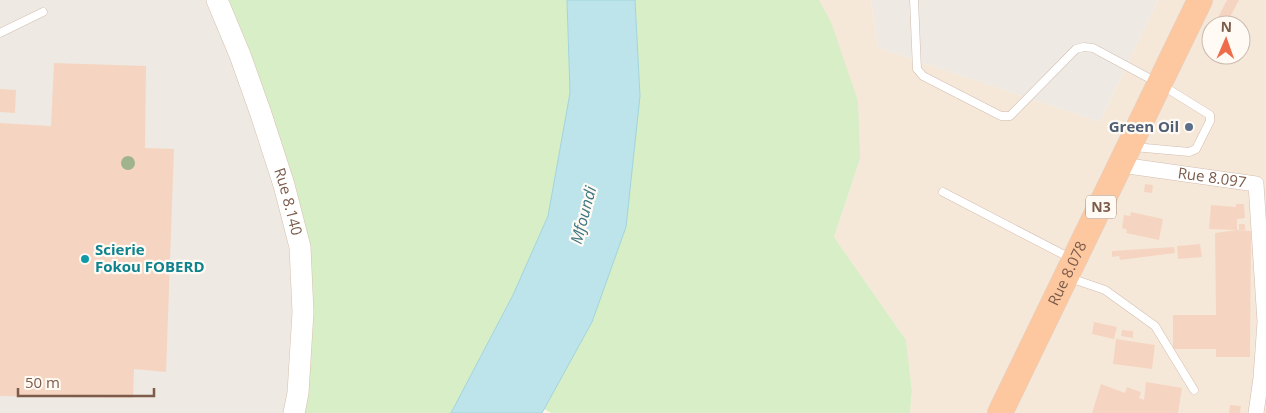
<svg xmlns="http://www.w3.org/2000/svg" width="1266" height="413" font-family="'Open Sans',sans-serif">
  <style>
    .residential { fill: #f6e8d9; fill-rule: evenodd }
    .industrial { fill: #efe9e3 }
    .green { fill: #d7eec7 }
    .water { fill: #bde4ea; stroke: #a2d4dc }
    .building { fill: #f5d5c1 }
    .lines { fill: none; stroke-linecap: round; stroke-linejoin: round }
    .service-casing { stroke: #d2bdaf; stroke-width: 9 }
    .minor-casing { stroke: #d2bdaf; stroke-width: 16 }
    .secondary-casing { stroke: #d8c0ae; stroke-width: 22 }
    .trunk-casing { stroke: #ddd4d0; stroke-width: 26 }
    .service { stroke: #fff; stroke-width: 8 }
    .minor { stroke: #fff; stroke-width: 15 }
    .secondary { stroke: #fff; stroke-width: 21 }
    .trunk { stroke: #fdc8a0; stroke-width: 25 }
    .tree { fill: #9fb38c }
    .service-dot { fill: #5c6f8a; stroke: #fffaf3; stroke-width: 2 }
    .culture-dot { fill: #0f9aa8; stroke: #fffaf3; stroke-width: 2 }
    .labels { text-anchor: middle; stroke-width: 4.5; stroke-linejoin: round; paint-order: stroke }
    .shield { fill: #fffaf3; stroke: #a38b7d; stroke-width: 1 }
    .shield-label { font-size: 14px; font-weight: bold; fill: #7c5b4b }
    .service-label { font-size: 15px; font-weight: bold; fill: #4e5e75; stroke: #fffaf3; text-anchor: end }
    .street-label { font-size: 15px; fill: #7c5b4b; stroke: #fffaf3 }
    .culture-label { font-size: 15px; font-weight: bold; fill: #0d838f; stroke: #fffaf3; text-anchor: start }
    .water-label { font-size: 16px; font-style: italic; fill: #3c7782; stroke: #fffaf3 }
  </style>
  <rect width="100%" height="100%" fill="#fef6eb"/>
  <!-- residential -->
  <path class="residential" d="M819,0H871L878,48L1100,122L1158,0H1266V413H910L912,391L906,340L834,237L860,159ZM1211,25H1241V55H1211Z"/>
  <!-- industrial -->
  <path class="industrial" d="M0,0H218L300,247L294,413H0Z
    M871,0H1158L1100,122L878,48Z"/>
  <!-- green -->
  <path class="green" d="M218,0H567L570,93L548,216L513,295L451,413H294L300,247Z
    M635,0H819L831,22L858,101L860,159L834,237L906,340L912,391L910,413H551L544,409L592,322L640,96Z"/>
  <!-- water -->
  <path class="water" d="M567,0H635L640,96L626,227L592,322L542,413H451L513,295L548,216L570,93Z"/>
  <!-- building -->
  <path class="building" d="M1227,0H1239L1226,25H1218L1219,22L1216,21Z
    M54,63L146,66L145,148L174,149L166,372L134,369L133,398L0,396V123L51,126Z
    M0,89L16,90L15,113L0,112Z
    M1145,184L1153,185L1152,193L1144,192Z
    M1236,204H1244L1245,218L1237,219V230L1209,229L1211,205L1236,207Z
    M1131,212L1163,219L1159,240L1126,233L1127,230L1122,228L1124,215L1130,216Z
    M1239,224H1245V230H1239Z
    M1237,230L1251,231L1250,357H1216V349H1173V315H1216L1215,233Z
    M1200,244L1202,257L1178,259L1177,246Z
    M1174,247L1175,253L1120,260L1119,256L1112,257V251Z
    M1094,322L1117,327L1114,339L1092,334Z
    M1122,330L1133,331V338L1121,336Z
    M1116,339L1155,345L1152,369L1113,364Z
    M1146,382L1182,388L1178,413H1092L1101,384L1125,393L1127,387L1141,392L1139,398L1144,400Z
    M1230,405L1241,406L1240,413H1229Z"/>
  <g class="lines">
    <!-- service casing -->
    <g class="service-casing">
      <path id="service" d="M914,0L917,69L923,76L1001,116H1010L1076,49L1084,47L1093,48L1160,84L1210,115V121L1196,149L1189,152L1134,147
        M0,33L43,12
        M943,192L1072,259
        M1070,278L1105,290L1155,326L1194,390"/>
    </g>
    <!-- minor casing -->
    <g class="minor-casing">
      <g id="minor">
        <path id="s1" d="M1121,165L1256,184L1265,322L1261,378L1256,413"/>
      </g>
    </g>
    <!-- secondary casing -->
    <g class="secondary-casing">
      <g id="secondary">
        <path id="s2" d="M217,0L240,55L261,114L284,185L300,247L303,312L298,393L294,413"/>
      </g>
    </g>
    <!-- trunk casing -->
    <g class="trunk-casing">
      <g id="trunk">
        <path id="s3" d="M1000,413L1200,0"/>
      </g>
    </g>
    <!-- service -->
    <use href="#service" class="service"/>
    <!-- minor -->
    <use href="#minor" class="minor"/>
    <!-- secondary -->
    <use href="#secondary" class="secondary"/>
    <!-- trunk -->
    <use href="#trunk" class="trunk"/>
  </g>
  <!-- trees -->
  <circle class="tree" cx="128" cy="163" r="7"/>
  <!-- markers -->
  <circle class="service-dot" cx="1189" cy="127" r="5"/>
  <circle class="culture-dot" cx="85" cy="259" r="5"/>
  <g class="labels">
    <!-- shield labels -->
    <rect class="shield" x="1086" y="195.5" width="30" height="23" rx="4"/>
    <g class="shield-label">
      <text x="1101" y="212">N3</text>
    </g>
    <!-- service labels -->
    <g class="service-label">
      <text x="1179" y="132">Green Oil</text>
    </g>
    <!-- street labels -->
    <g class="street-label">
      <text dy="5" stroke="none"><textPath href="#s1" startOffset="92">Rue 8.097</textPath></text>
      <text dy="5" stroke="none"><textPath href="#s2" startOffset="214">Rue 8.140</textPath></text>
      <text dy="5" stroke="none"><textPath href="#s3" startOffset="155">Rue 8.078</textPath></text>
    </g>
    <!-- culture labels -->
    <g class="culture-label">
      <text x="95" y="255">Scierie<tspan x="95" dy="17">Fokou FOBERD</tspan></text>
    </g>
    <!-- water labels -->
    <g class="water-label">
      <text transform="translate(583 215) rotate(-75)" y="6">Mfoundi</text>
    </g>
  </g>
  <!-- north arrow -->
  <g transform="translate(1226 40) rotate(2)"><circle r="24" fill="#fffaf3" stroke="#cbbab0"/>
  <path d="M0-4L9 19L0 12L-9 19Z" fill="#ee6c4a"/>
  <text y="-8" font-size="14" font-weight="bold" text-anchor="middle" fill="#7c5b4b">N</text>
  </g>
  <!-- scale -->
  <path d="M18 388v8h136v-8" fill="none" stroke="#7c5b4b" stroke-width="2.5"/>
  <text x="25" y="388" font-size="15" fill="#7c5b4b" stroke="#fffaf3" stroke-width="4" paint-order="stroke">50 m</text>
</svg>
